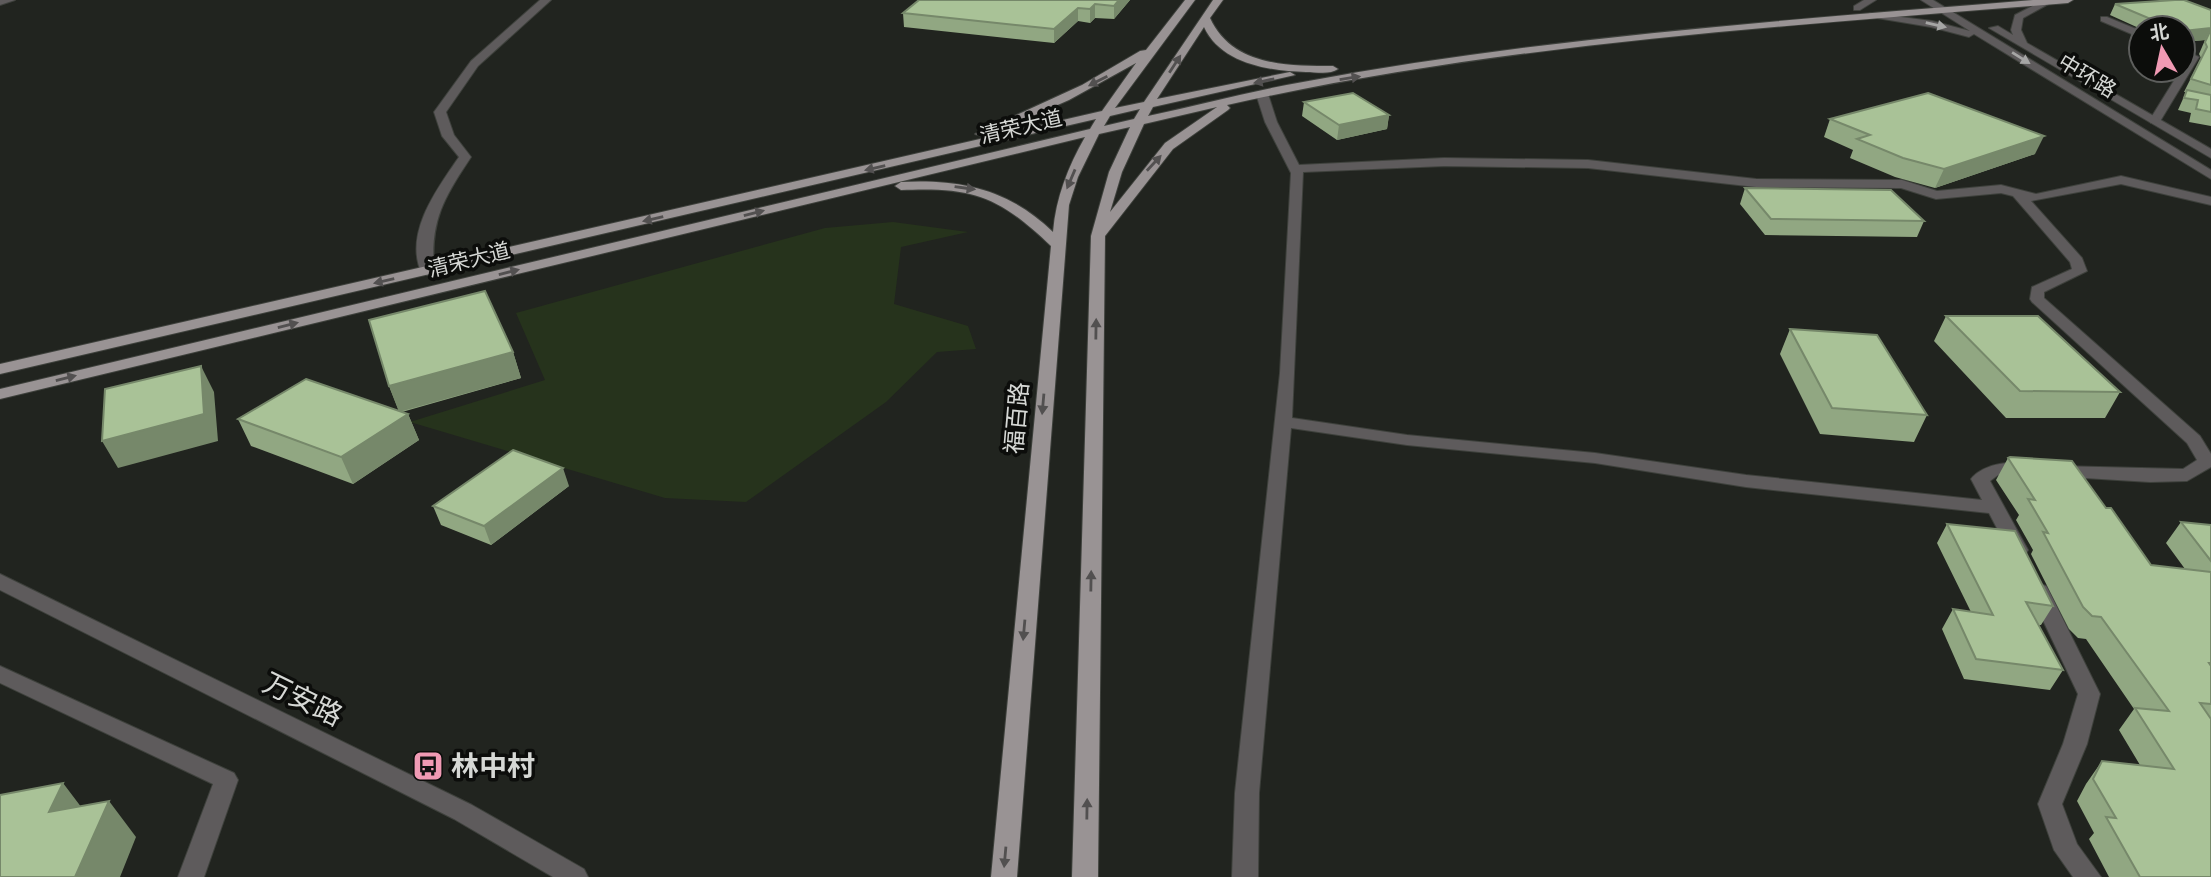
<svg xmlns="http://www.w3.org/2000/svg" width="2211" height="877" font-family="'Alegreya Sans','Noto Sans SC',sans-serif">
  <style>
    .green { fill: #26331c }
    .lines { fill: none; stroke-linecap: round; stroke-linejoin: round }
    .minor-casing { stroke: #3e413c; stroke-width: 2 }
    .tertiary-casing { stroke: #3e413c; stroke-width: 2 }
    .primary-casing { stroke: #3e413c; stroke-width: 2 }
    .minor { fill: #5e5b5c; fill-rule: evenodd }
    .tertiary { fill: #5e5b5c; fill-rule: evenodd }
    .primary { fill: #999394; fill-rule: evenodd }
    .wall { fill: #91a782 }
    .shaded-wall { fill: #76886a }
    .building { fill: #a9c297; stroke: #76886a; stroke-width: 2 }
    .oneway { fill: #a6a6a5 }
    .oneway2 { fill: #525050 }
    .labels { text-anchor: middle; stroke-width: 7; stroke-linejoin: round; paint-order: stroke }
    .far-street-label { font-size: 21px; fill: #d6d8d5; stroke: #0c0d0b }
    .street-label { font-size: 24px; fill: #d6d8d5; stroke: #0c0d0b }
    .near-street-label { font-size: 28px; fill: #d6d8d5; stroke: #0c0d0b }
    .near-poi-label { font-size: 28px; font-weight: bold; fill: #d6d8d5; stroke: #0c0d0b; text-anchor: start }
  </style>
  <rect width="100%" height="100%" fill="#21241f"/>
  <!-- green -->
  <path class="green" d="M893,222L968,232L901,247L894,304L968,326L976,349L937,352L886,402L746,502L665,498L410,422L545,380L516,313L825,228Z"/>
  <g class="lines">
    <!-- minor casing -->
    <g class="minor-casing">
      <path id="minor" d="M0,0H15L0,5Z
        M540,0H551L478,66L446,112L454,135L471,157C444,198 430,220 434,271L427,275L422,274C403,234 437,189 459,157L442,136L434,112L471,61Z
        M2101,17H2107L2141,31V38L2101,21Z
        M2183,50L2199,57L2159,123H2151L2149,121L2188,58L2183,57Z
        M1262,91L1268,94L1277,122L1299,165L1444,158L1588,160L1756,179L1902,180L1937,191L2001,185L2036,194L2121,176L2211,197V205L2121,184L2031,201L2082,258L2087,271L2044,292V298L2200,436L2211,454V467L2187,481L2150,482L2052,476L2049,472L2058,466L2183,469L2197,460L2187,443L2032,302L2030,299L2032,287L2072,269L2070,262L2013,196L2001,193L1936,199L1901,188L1756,187L1588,168L1444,166L1303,172L1292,418L1407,435L1595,453L1746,475L1982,500L1971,479C1982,464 2019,456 2032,471L2029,475H1998L1990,481L2028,550L2025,555H2011L1989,513L1746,487L1595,463L1407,445L1291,428L1259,793L1258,877H1232L1235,793L1280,373L1291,173L1265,122L1256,94Z
        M0,574L472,805L584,869L588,877H553L454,819L0,590Z
        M2039,584L2046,586L2049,591L2100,694L2087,744L2062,804L2077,844L2101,877H2073L2054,850L2038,804L2063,744L2078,694L2029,591L2032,586Z
        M0,666L234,773L238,780L204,877H178L213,784L0,683Z"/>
    </g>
    <!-- tertiary casing -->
    <g class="tertiary-casing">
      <path id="tertiary" d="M1864,0H1876L1860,10H1854V6Z
        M1921,0H1933L2211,170V179L1974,34L1969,37L1931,27L1865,16L1870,13L1932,21L1970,31Z
        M2044,0L2052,2L2023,18L2021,30L2027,43L2211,149V158L1989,28L1998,26L2013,35L2011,30L2015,15Z"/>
    </g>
    <!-- primary casing -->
    <g class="primary-casing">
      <path id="primary" d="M1185,0H1195L1115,108L1144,102L1213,0H1223L1210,18C1232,66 1287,66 1333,66L1338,69C1330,75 1316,72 1306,72C1270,71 1221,64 1204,27L1157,99L1290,72L1295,75L1153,107L1148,116C1199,105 1251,91 1303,82C1544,37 1789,20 2033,0H2073L2068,3C1787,26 1503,43 1227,105L1230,108L1228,110L1173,149L1105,236L1098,877H1072L1091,236L1109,172L1130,127L1099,134L1078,177L1069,205L1017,877H991L1051,246C998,196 974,187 901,190L895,186L901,182C960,179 1009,189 1053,232C1056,197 1068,167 1085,137L0,399V389L1090,129L1096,119L0,374V364L1102,111L1136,63L1069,100L985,137L975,134L1082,85L1140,51L1146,50ZM1217,107L1165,143L1110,212L1122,172L1144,124ZM1140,109L1134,119L1104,126L1110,116Z"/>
    </g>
    <!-- minor -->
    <use href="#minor" class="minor"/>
    <!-- tertiary -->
    <use href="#tertiary" class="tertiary"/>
    <!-- primary -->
    <use href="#primary" class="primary"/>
  </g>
  <!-- wall -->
  <path class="wall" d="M919,0H1130L1114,19L1095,18L1090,23L1078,21L1054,43L904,27L903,13Z
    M2115,4L2211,10V126L2189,122L2191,113L2178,110L2186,92H2184L2201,58L2199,54L2205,40L2183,42V28L2141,29L2110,15Z
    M1304,102L1389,115L1387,129L1337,140L1302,116Z
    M1830,119L2035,154L1935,188L1895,177L1850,158L1853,150L1824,137Z
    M1745,188L1924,221L1917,237L1765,235L1740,204Z
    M1946,316L2120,392L2105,418H2006L1934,341Z
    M1790,329L1927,415L1914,442L1820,434L1780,354Z
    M513,352L521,378L402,412L408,414L419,440L353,484L251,446L238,419L399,411L389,386Z
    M2008,458L2106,508L2151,565L2185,569L2166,543L2181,522L2211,525V877H2109L2089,839L2094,833L2077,801L2086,784L2102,761L2140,765L2119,730L2134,709L2086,639L2078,638L2069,629L2031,554L2033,550L2016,520L2019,515L1996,480Z
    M569,486L491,545L441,525L433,506Z
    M1947,524L2053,606L2041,625H2038L2063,670L2050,690L1964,679L1942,629L1953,609L1971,612L1937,543Z"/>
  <!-- shaded-wall -->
  <path class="shaded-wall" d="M1119,0H1130L1114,19V6Z
    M1095,4V18L1090,23V9Z
    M1078,8V21L1054,43V29Z
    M2211,28L2205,40L2183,42V31Z
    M1389,115L1387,129L1337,140L1339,125Z
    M2044,136L2035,154L1935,188L1944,169Z
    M513,352L521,378L399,412L389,386Z
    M201,366L214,392L218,441L118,468L102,441Z
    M408,414L419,440L353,484L341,457Z
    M563,468L569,486L491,545L484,526Z
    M63,783L91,820L49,812Z
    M109,801L136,837L120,877H75Z"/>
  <!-- building -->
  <path class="building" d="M919,0H1119L1114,6L1095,4L1090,9L1078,8L1054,29L903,13Z
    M2175,0H2184L2211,10V28L2183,31V28H2172L2115,4Z
    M2211,29V85L2191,79L2207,47L2205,42Z
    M2187,90L2211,95V112L2196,109L2198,100L2184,98Z
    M1353,93L1389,115L1339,125L1304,102Z
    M1928,93L2044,136L1944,169L1903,158L1857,139L1870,135L1830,119Z
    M1745,188L1891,190L1924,221L1771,219Z
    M485,291L513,352L389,386L369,320Z
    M1946,316H2038L2120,392L2020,391Z
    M1790,329L1877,335L1927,415L1832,408Z
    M201,366L204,414L102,441L105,389Z
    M306,379L408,414L341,457L238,419Z
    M513,450L563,468L484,526L433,506Z
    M2010,457L2072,461L2106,508H2111L2151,565L2211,572V663H2209L2211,666V704L2200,703L2211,719V877H2140L2106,817L2116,818L2093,779L2102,761L2174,769L2135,708L2169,711L2101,617L2092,616L2083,607L2043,532L2048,533L2028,499L2035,500L2008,458Z
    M2181,522L2211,525V561Z
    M1947,524L2015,531L2053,606L2026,602L2063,670L1976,659L1953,609L1993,615Z
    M63,783L49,812L109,801L75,877H0V795Z"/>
  <!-- one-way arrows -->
  <defs><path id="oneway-solid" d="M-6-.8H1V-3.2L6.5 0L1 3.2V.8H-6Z" transform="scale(1.75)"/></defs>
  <g class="oneway">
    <use href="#oneway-solid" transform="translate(1936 25) rotate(13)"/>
    <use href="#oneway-solid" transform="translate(2021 58) rotate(32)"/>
  </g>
  <g class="oneway2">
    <use href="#oneway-solid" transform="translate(1175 64) rotate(-57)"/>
    <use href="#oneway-solid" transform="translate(1350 78) rotate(-9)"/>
    <use href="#oneway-solid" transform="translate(1098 81) rotate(153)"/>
    <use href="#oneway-solid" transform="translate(1264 81) rotate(168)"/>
    <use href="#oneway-solid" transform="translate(1154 163) rotate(-47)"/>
    <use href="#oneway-solid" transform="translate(875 168) rotate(167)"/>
    <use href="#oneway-solid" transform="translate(1071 179) rotate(113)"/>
    <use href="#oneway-solid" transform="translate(965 188) rotate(8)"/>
    <use href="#oneway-solid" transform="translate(754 213) rotate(-14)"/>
    <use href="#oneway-solid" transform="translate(653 219) rotate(167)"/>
    <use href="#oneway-solid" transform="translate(509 272) rotate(-14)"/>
    <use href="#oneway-solid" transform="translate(384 281) rotate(167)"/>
    <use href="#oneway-solid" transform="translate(288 325) rotate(-14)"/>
    <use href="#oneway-solid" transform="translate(1096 329) rotate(-89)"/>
    <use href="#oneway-solid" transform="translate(66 378) rotate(-14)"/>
    <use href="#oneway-solid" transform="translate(1043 404) rotate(95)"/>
    <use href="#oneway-solid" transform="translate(1091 581) rotate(-89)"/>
    <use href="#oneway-solid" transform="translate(1024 630) rotate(95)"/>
    <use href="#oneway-solid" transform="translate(1087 809) rotate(-89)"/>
    <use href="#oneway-solid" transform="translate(1005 857) rotate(95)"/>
  </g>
  <!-- icons -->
  <defs>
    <g id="bus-square" transform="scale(1.575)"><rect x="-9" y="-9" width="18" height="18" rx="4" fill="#f09ab4" stroke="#0c0d0b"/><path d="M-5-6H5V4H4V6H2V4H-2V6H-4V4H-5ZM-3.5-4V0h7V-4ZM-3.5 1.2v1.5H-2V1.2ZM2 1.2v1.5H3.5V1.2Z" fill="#111"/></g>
  </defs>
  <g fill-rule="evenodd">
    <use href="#bus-square" x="428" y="766"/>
  </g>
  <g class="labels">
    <!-- far-street labels -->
    <g class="far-street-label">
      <text transform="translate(2087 76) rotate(31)" y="7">中环路</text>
      <text transform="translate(1021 127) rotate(-13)" y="7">清荣大道</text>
      <text transform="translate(469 260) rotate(-14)" y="7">清荣大道</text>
    </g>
    <!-- street labels -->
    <g class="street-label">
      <text transform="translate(1017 418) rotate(-85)" y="8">福百路</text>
    </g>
    <!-- near-street labels -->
    <g class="near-street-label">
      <text transform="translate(303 699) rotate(26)" y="10">万安路</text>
    </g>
    <!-- near-poi labels -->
    <g class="near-poi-label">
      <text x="451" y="776">林中村</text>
    </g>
  </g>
  <!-- north arrow -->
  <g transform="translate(2162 49) rotate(351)"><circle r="33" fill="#0c0d0b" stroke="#5d5e5c" stroke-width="2"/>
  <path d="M0-5L12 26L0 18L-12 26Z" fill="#f09ab4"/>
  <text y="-10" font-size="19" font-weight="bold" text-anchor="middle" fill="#d6d8d5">北</text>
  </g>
</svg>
